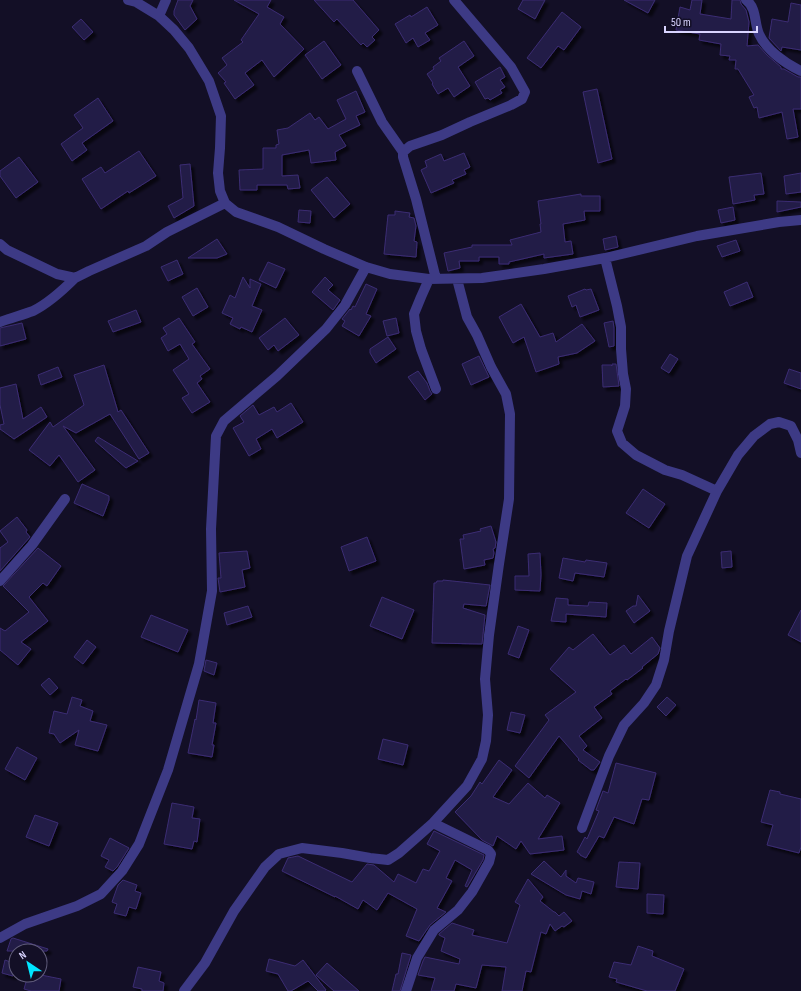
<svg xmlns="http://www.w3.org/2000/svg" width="801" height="991" font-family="'Sofia Sans Condensed',sans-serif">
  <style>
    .building { fill: #241b47; stroke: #3b2d73; filter: url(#shadow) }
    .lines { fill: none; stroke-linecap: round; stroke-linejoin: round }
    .street { stroke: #3d3a85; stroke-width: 10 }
  </style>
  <defs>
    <filter id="shadow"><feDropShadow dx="3.5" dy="3.5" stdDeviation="1" flood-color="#0009"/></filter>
  </defs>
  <rect width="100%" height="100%" fill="#130f26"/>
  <!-- building -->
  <path class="building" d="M178,0H193L190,6L197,19L185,30L174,15V11Z
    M234,0H271L267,7L284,17L280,24L304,49L274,77L262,60L245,73L254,85L235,99L224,83L226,82L218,73L227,65L222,58L243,42L241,40L259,14Z
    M314,0H353L379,30L372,37L375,40L367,47L363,43L361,45L337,19L334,22Z
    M523,0H545L535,19L518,9Z
    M624,0H655L648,13Z
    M692,0H702L700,14L731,19L732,0H740L741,4L746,10L749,22L747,46L758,45L767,55L781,67V69H784L798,77H801V109H793L798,137L787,139L782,112L759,118L757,107L754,108L749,97L754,95L738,69H735L736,60H729L730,56L720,55L721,44L699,40L700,34L676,30L680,7L690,10Z
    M791,3L801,5V50L782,47L781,51L769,38L772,19L788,22Z
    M427,7L438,25L425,33L430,40L418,47L413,38L406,43L395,24L410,15L411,17Z
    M562,12L581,27L564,50L558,46L541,68L527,58Z
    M81,19L93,32L84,40L72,27Z
    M324,41L341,65L322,79L305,55Z
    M464,41L474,56L458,67L470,86L454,97L448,88L438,94L432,84L433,83L427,74L434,69L433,67L441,61L439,58Z
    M500,67L505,77L500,80L505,87L500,90L502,93L490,100L488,98L485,99L475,82Z
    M597,89L612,159L598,163L583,92Z
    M356,91L365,112L356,116L360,125L339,135L346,146L335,152L336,160L311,163L309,150L282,155V176L298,175L300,188L288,189L287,185H257V190H240L239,170L263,169V148H276V145L279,144L277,130L288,128L310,113L315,120L319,117L328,129L346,119L337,100Z
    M98,98L113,121L82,143L87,150L72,161L61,144L83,128L74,115Z
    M139,151L156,176L129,193L128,191L101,209L82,179L101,167L105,173Z
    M464,153L470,167L464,170L466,174L452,180L454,183L431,193L421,170L427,167L425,161L441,154L444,161Z
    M19,157L38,182L16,198L0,176V171Z
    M190,164L194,206L174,218L168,206L183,198L180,165Z
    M761,173L764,194L754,195L755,200L733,204L729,177Z
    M801,173V192L786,194L784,176Z
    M327,177L350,204L334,218L311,190Z
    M581,194V196H600V211H584L585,220L563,224L565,242L571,241L573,254L544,258V254L509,262V264H499V257H479V261H459L460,268L448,271L444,253L472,247V245H512L510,240L541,232L540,224H541L538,201Z
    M777,201L801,202V207L777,212Z
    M733,207L735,220L721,223L718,210Z
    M299,210L311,211L310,223L298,222Z
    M395,211L410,213L409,217L414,218L416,226L414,241L417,242L416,257L384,254L388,215H395Z
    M616,236L618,247L605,250L603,239Z
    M217,239L227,254L217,258H188Z
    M736,240L740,251L722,257L717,246Z
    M177,260L183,274L168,281L161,267Z
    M268,262L285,269L276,288L259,280Z
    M243,277L250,288V279L261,284L252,306L262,310L252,332L241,327L240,329L230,324L233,318L222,313L230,295L235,298Z
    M325,277L333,285L328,290L340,300L333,310L312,292Z
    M747,282L753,297L730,306L724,292Z
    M366,284L377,289L366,314L371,316L359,336L342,326L345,321L342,319L350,309L351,310L353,306L355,307Z
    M197,288L208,307L193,316L182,297Z
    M585,289L586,290L591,289L599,310L580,317L576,305L572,307L568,296Z
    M521,304L540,337L553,333L556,342L582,324L595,341L577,353L558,357L559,364L536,372L524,337L513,343L499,317Z
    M136,310L141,322L113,332L108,321Z
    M179,318L195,342L192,344L210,369L200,376L202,379L197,383L210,402L192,413L182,398L189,394L173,370L189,359L180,344L168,351L161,338L167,334L163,328Z
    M285,318L299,335L278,351L274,345L268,350L259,338Z
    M396,318L399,333L387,336L383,321Z
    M613,321L614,328V346L609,347L604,323Z
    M22,323L26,339L0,346V328Z
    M388,337L396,349L376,363L370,353V349Z
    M670,354L678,359L669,373L661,368Z
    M479,356L489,377L471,385L462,364Z
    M612,364H616L619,386L603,387L602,365H611L612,366Z
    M104,365L118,412L121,410L149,453L139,459L110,414L76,433L63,426L95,470L78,482L59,455L50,466L29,450L50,422L53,427L84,405L74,375Z
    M58,367L62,377L41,385L38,375Z
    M789,369L801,373V389L784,383Z
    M418,371L427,383L430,391L432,394L425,400L408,377Z
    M16,384L23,419L41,407L47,417L14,439L0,429V425L4,424L0,405V388Z
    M291,403L303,422L277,438L272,429L256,439L261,449L249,456L233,428L244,422L240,416L253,405L259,415L274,407L277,412Z
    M98,437L138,461L126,468L95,441Z
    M82,484L109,496V500L103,516L74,503Z
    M643,489L665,504L649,528L626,513Z
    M17,517L27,530L26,532L30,537L0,571V548L8,542L0,531Z
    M491,526L496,542L495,548L493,549L494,553L493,558L484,560L485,565L464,569L460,539H464L463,535L481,531L480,529Z
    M367,537L376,561L349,571L341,547Z
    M38,548L61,566L47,586L43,583L29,597L48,621L21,642L31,649L18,665L0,650V628L5,631L29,612L3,586Z
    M247,551L250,568L242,570L245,587L220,592L218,578H221L219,553Z
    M731,551L732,567L722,568L721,552Z
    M540,553L541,575L540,591L515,590V576H529L528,554Z
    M563,558L585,562L586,560L607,563L604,577L575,573L573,581L559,578Z
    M443,580L490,585L486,606L464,604L463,608L485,615L482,644L432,643L434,583H436L437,581H443Z
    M638,595L650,611L634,623L626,611L633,606H636Z
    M382,597L414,610L402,639L370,626Z
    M556,598L568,599V605L588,606L589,602L607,603L606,617L566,614V622L551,621Z
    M248,606L252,617L227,625L224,613Z
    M801,610V642L788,635Z
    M151,615L188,630L178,652L141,637Z
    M518,626L529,630L519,658L508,654Z
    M593,634L610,655L624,645L631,654L652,637L660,648L658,654L642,667L643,668L627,680L626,679L610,691L612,694L594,707L602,718L579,736L587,746L583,750L600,762L594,770H591L578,760L579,759L559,736L529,778L515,766L549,720L545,715L576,692L550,669L569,647L573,650Z
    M87,640L96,647L83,664L74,657Z
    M206,660L217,663L214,675L204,671Z
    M49,678L58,688L50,695L41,685Z
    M72,697L82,700L80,706L93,711L90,721L107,725L98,751L75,745L79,730L60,743L54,734L49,733L54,711L67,714Z
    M667,697L676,705L666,716L657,707Z
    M199,700L216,703L213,723H216L212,745H214L212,757L188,753L195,719L196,720Z
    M511,712L525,715L520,733L507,730Z
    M383,739L408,745L403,765L378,759Z
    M17,747L37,758L25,780L5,769Z
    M499,760L512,770L493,797L509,804L528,783L545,798L547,795L560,803L538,839L562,836L564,850L530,854L521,841L516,849L497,836L493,846L482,840L455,812L471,796L480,782L482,784Z
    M616,763L656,773L649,800L642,799L634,824L614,817L604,838L599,836L586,858L580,855V854L577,852L585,837L587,839L599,811L596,810L603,791L608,793Z
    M770,790L780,792V794L801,799V847L799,853L767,845L773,825L761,822Z
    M172,803L194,807L192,818L200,819L197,842L194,841L192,849L164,844Z
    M35,815L58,823L49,846L26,837Z
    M434,831L484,855L483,860L467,887L465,886L472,870L455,860L446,878L452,881L437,908L446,912L430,925L419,941L406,936L417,909L388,893L377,910L363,900L358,909L335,896V897L282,871L288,858L298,856L352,882L367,864L374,865L394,882L398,874L416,883L423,869L429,871L440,851L427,844Z
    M110,838L129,848L117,867L113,871L105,867L109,860L101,856Z
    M544,861L561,877L566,870V876L576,883L578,878L594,882L591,894L582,891L580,899L566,895L531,874Z
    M619,862L640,863L638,889L616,887Z
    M528,879L543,897L540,901L554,912H555L559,916L564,912L572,921L564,927L562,926L555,931L550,924L546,934L541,932L531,972L526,971L522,991H502L506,967L482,965L476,988L456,984L454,991H431L435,978L418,975L423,961L425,957L459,964L460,959L441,951L445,938L439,935V934L452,923L474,930L472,935L507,943L520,905L515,902Z
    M123,880L137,885L135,891L141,893L136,909L129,907L126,916L114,913L117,904L112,902L118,885Z
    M647,894L664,895L663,914L647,913Z
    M13,938L48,949L47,951H7L11,939Z
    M638,946L653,951L652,956L684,969L675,991H647L616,982L617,979L609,977L614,962L631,965Z
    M402,953L411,955L400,991H392L396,974H398Z
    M269,959L295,966L303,960L326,990L325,991H318L308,981L291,991H288L278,974L266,971Z
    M5,960L16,964L13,976L2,973Z
    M327,963L359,991H334L316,975Z
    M138,967L161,972L159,981L164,983L163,991H142V989L133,987Z
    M28,975H41L61,979L59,991H31L24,989Z"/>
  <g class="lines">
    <!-- street -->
    <path class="street" d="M128,0L136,2L159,16L174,30L189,48L209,81L221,116L220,148L218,173L220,191L225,203L236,212L278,227L324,249L366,267L390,274L429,279L482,278L544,269L605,258L697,236L779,222L801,220
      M746,0C757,8 754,23 759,34C766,50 786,64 801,71
      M159,16L166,0
      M357,71L382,122L403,152V157L416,199L436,279
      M403,152L410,146L442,135L470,122L511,105L522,99L525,92L511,67L454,0
      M0,244L7,250L57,274L75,278L89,271L146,246L167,232L225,203
      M605,258L617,306L621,327V349L623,374L626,389L625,406L617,431L622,443L636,455L665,470L682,475L717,491
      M429,279L421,297L414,314L416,331L421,349L436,389
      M0,322C11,318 22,315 33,311C49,303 62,291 75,278
      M0,581L32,545L65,499
      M582,828L609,756L624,725L644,703L656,685L664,660L669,631L687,556L717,491L738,455L754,436L770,424L779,422L791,426L798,440L801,453
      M0,938L25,924L77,906L101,894L122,871L139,844L168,770L199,664L212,591L211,529L216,436L224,421L277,376L326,329L345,305L366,267
      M184,991L205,963L234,911L265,867L279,854L302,848L342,853L370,858L388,860L399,853L433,823L467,786L482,759L486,741L488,715L485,679L489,635L499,564L509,499L510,414L506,394L491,367L477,335L467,317L457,279
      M406,991L417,958L434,930L458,910L472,892L489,862L491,854L488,850L433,823"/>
  </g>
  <!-- north arrow -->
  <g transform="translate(28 963) rotate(325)"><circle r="19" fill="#130f26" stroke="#625e7d"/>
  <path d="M0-3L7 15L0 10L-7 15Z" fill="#00e5ff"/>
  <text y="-6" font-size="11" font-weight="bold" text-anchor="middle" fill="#d9d4ff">N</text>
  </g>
  <!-- scale -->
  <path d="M665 26v6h92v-6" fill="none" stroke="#d9d4ff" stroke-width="2"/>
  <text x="671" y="26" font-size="12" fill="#d9d4ff" stroke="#130f26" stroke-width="3" paint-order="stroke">50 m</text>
</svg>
